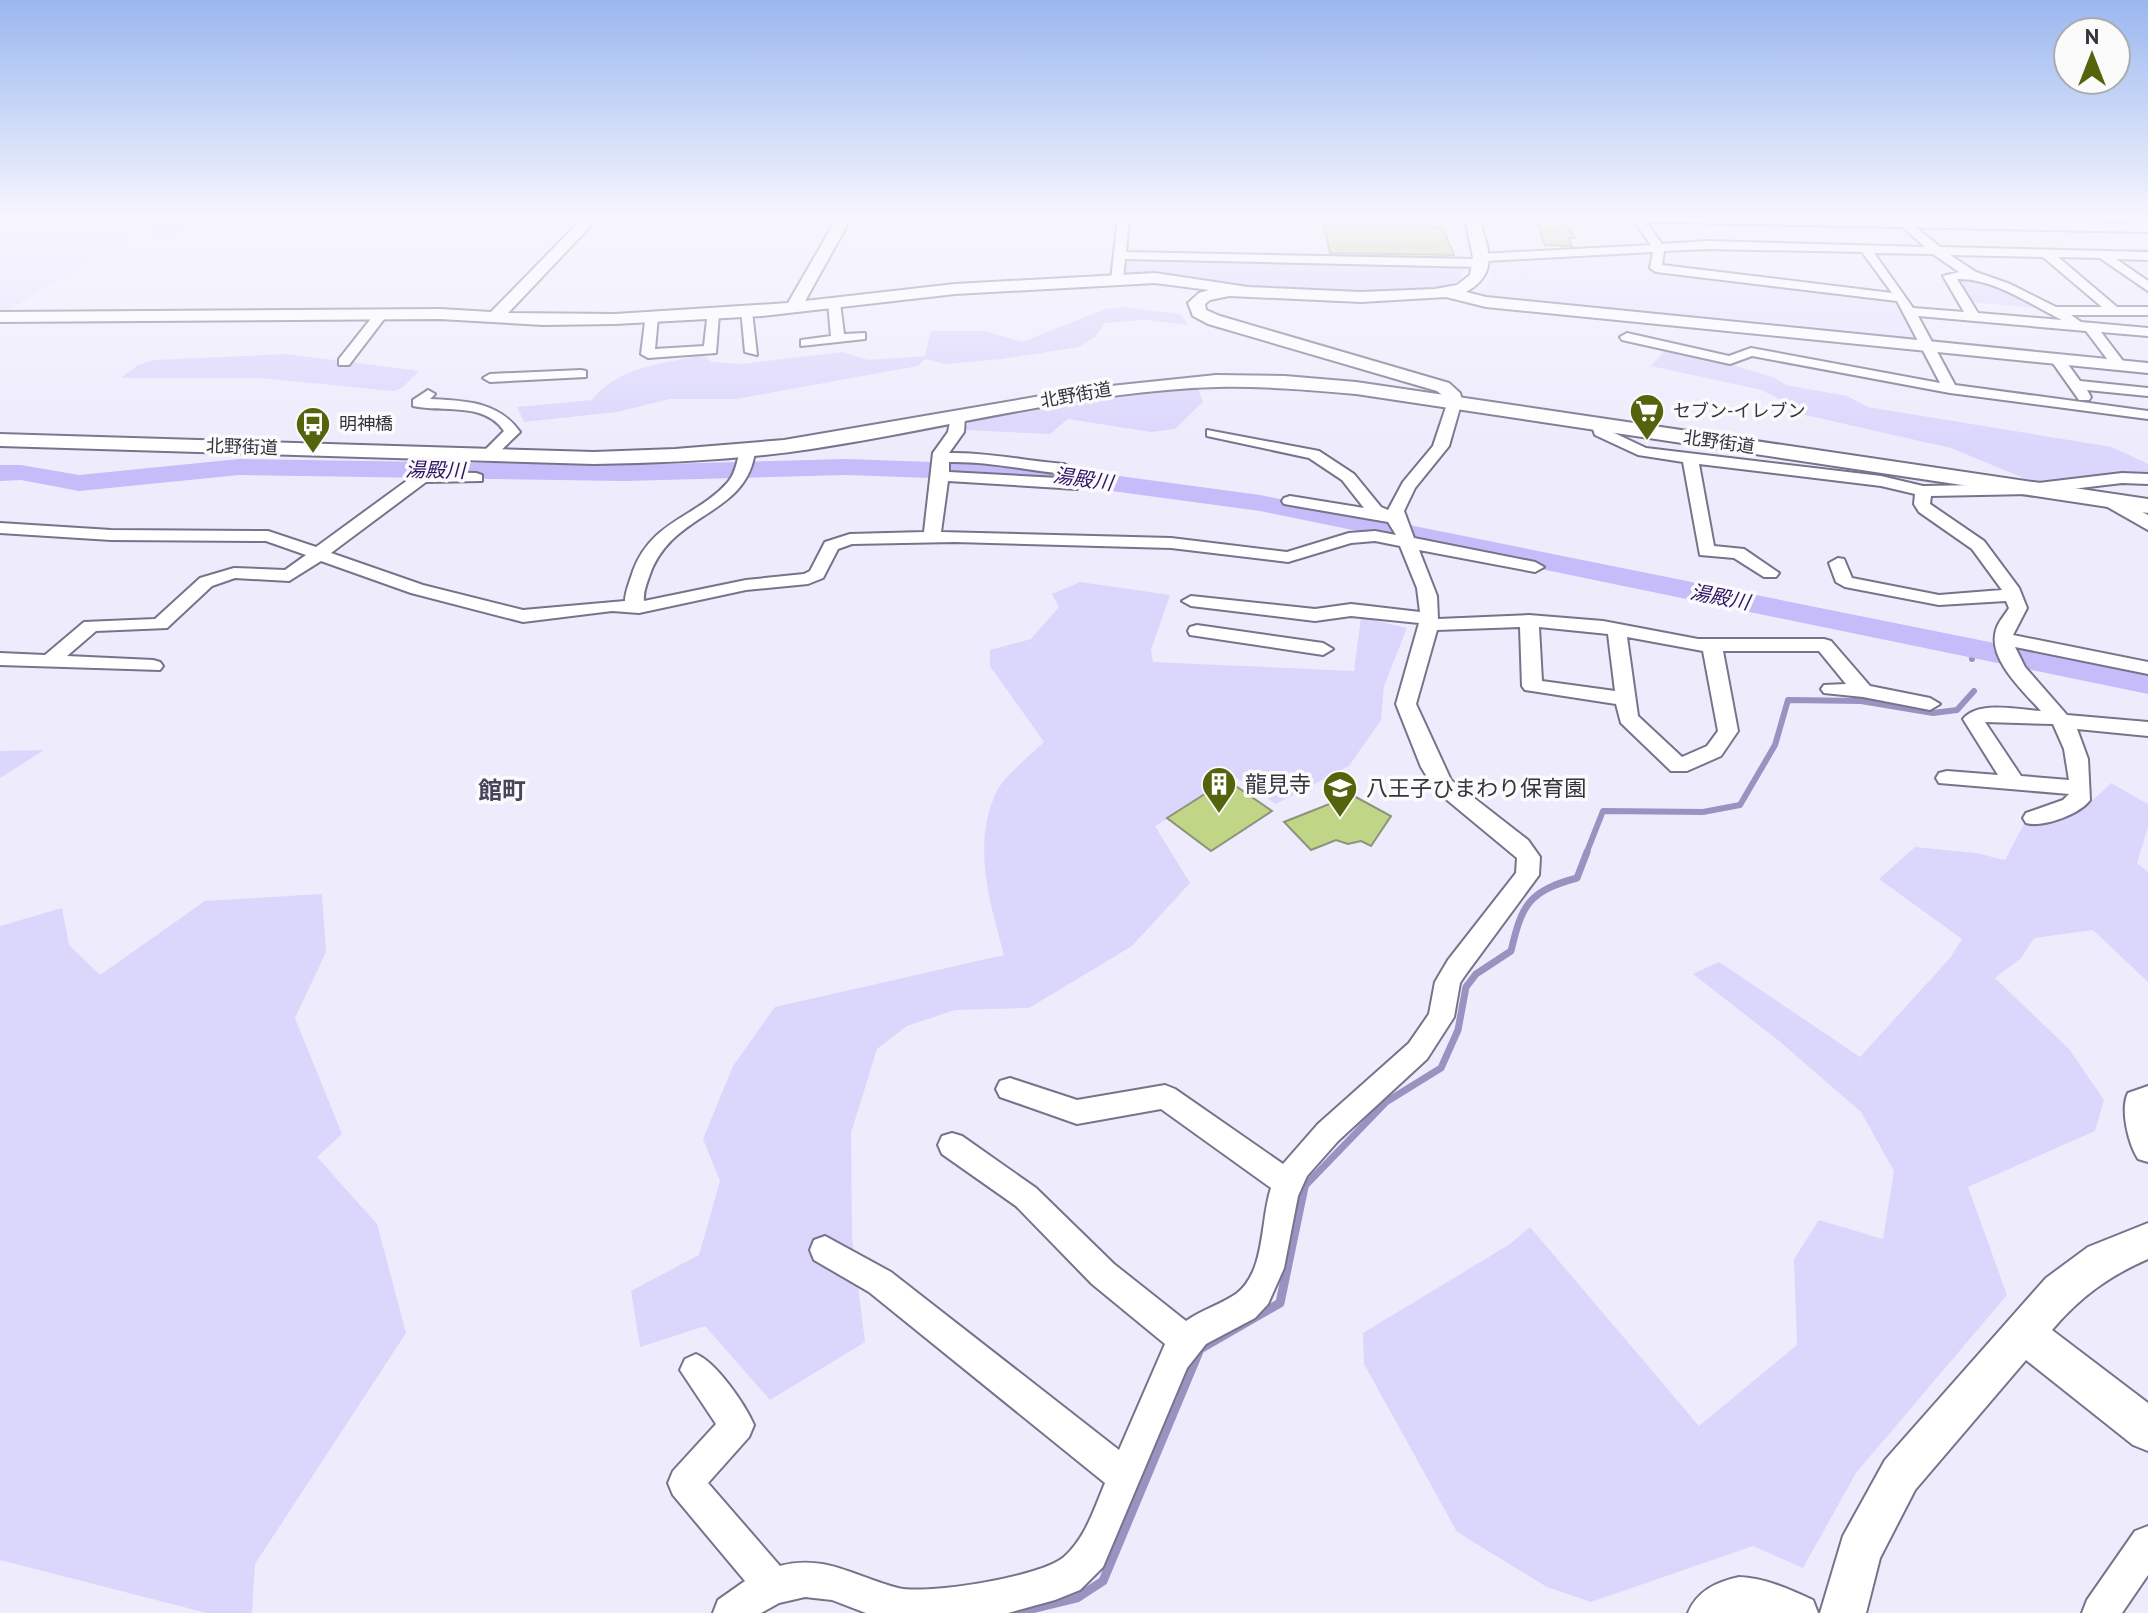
<svg xmlns="http://www.w3.org/2000/svg" width="2148" height="1613" font-family="'PT Sans','Noto Sans JP',sans-serif">
  <style>
    .built { fill: #e5e2fd }
    .green { fill: #dbd6fc }
    .lines { fill: none; stroke-linecap: round; stroke-linejoin: round }
    .stream-far2 { stroke: #9a93c1; stroke-width: 6 }
    .stream-far1 { stroke: #9a93c1; stroke-width: 7 }
    .stream { stroke: #9a93c1; stroke-width: 9 }
    .river { fill: #c5bcf9; fill-rule: evenodd }
    .building { fill: #c0d585; stroke: #8c937b; stroke-width: 2 }
    .minor-casing { stroke: #76738b; stroke-width: 4 }
    .tertiary-casing { stroke: #76738b; stroke-width: 4 }
    .secondary-casing { stroke: #76738b; stroke-width: 4 }
    .minor { fill: #fff; fill-rule: evenodd }
    .tertiary { fill: #fff; fill-rule: evenodd }
    .secondary { fill: #fff; fill-rule: evenodd }
    .labels { text-anchor: middle; stroke-width: 7; stroke-linejoin: round; paint-order: stroke }
    .far-street-label { font-size: 18px; fill: #35343e; stroke: #fbfbfb }
    .far-poi-label { font-size: 18px; fill: #35343e; stroke: #fbfbfb; text-anchor: start }
    .far-water-label { font-size: 20px; font-style: italic; fill: #301267; stroke: #fbfbfb }
    .poi-label { font-size: 22px; fill: #35343e; stroke: #fbfbfb; text-anchor: start }
    .neighbourhood-label { font-size: 24px; font-weight: bold; fill: #48455b; stroke: #fbfbfb }
  </style>
  <rect width="100%" height="100%" fill="#eeecfc"/>
  <!-- built -->
  <path class="built" d="M0,218H162L0,315Z
    M1645,251L1651,253L1648,269L1890,299L1897,301L1916,339L1911,341L1489,300L1478,292L1491,282L1492,263L1502,259Z"/>
  <!-- green -->
  <path class="green" d="M164,218H204L176,235L137,234Z
    M1124,255L1464,263L1461,279L1445,288L1406,294L1245,288L1185,277L1127,276L1122,274Z
    M1969,276L1997,286L2044,309L1970,302L1954,278Z
    M1125,307L1180,314L1189,325L1145,320L1105,323L1095,337L1079,347L1002,359L945,364L925,359L918,366L736,399H670L617,412L524,422L517,407L592,400C618,366 663,364 703,355L712,362L741,364L842,352L868,360L925,356L931,331H985L1022,342L1105,309Z
    M1665,350L1723,362L1775,378L1786,385L1847,396L1868,407L2112,447L2148,464V482L2120,479L2066,487L2026,479L1951,448L1805,415C1791,403 1777,399 1762,390L1651,366Z
    M287,354L419,371L402,388L393,391L260,378H121L138,365L154,360Z
    M1198,388L1203,402L1175,429L1151,432L1068,419L1050,434L965,430L969,422C1046,410 1120,391 1198,388Z
    M1080,582L1170,595L1151,650L1153,662L1354,671L1361,617L1407,628L1384,686L1381,720L1349,766L1276,804L1235,777L1155,826L1190,883L1132,946L1029,1008L955,1010L907,1026L877,1049L851,1133L852,1237L865,1342L770,1400L705,1326L640,1347L631,1291L699,1255L720,1181L703,1139L733,1066L775,1007L1004,955C990,903 971,843 997,791C1004,776 1031,755 1044,742L990,666V650L1031,639L1059,607L1052,594Z
    M44,750L0,778V751Z
    M2111,783L2148,804V827L2137,863L2148,872V982L2093,930L2034,938L2021,958L1995,978L2069,1049L2104,1100L2095,1131L1968,1187L2007,1295L1856,1473L1803,1568L1753,1546L1591,1602L1547,1587L1457,1532L1364,1364L1363,1333L1510,1244L1530,1227L1699,1426L1797,1345L1794,1259L1819,1220L1883,1239L1894,1171L1861,1112L1779,1041L1693,974L1719,962L1860,1057L1950,958L1962,939L1879,879L1915,847L1976,853L2005,860L2025,822C2070,815 2078,816 2111,783Z
    M322,894L326,952L295,1018L342,1134L317,1157L377,1224L406,1333L255,1564L252,1613H207L0,1560V926L62,908L69,945L100,975L205,901Z"/>
  <g class="lines">
    <!-- stream-far2 -->
    <path class="stream-far2" d="M1972,659L1973,648
      M1586,854L1603,811L1703,812L1740,805L1775,745L1788,700L1861,701L1933,713L1957,710L1974,691"/>
    <!-- stream-far1 -->
    <path class="stream-far1" d="M1302,1189L1386,1102L1441,1068L1458,1030L1466,987L1476,974L1511,951C1522,904 1529,891 1577,878L1587,852"/>
    <!-- stream -->
    <path class="stream" d="M1015,1613L1077,1598L1103,1581L1200,1349L1280,1303L1304,1187"/>
    <!-- river -->
    <path class="river" d="M239,459L625,465L846,459L1045,466L1260,495L2148,674V694L1260,511L1045,482L846,475L625,481L239,475L79,491L21,480L0,481V465H21L79,475Z"/>
  </g>
  <!-- building -->
  <path class="building" d="M1536,220L1564,221L1575,238H1569L1572,246L1545,245Z
    M1324,224L1442,227L1454,255L1330,253Z
    M1227,780L1272,811L1211,851L1167,818Z
    M1352,795L1391,816L1371,846L1361,841L1348,844L1336,840L1311,850L1284,822Z"/>
  <g class="lines">
    <!-- minor casing -->
    <g class="minor-casing">
      <path id="minor" d="M1118,218H1129L1126,252L1475,259L1480,254L1651,245L1632,218H1643L1662,244L1708,241L1925,247L1892,218H1904L1940,247L2148,252V260L2116,259L2148,281V291L2100,258L2058,257L2117,307H2148V315H2071L2081,322L2148,328V336L2101,332L2126,365L2124,368H2114L2086,331L1918,316L1955,385L2148,411V419L1950,393L1752,356L1730,364L1622,340L1620,337L1627,333L1729,356L1751,348L1940,383L1897,301L1656,272L1650,268L1653,252L1485,261L1484,266L1480,267L1125,259L1123,280L1117,284L1111,280ZM1708,249L1862,252L1892,293L1662,265L1664,251ZM1874,253L1933,254L1959,272L1943,276L1964,312L1913,308ZM1950,255L2043,257L2102,307H2056L2010,284L1976,272ZM1957,279C1993,278 2030,304 2062,320L1978,313Z
        M2124,218H2136L2141,223L2131,225Z
        M834,299L840,303L844,334L865,333V339L801,346V340L831,336L828,303Z
        M741,309L752,312L757,355L745,352Z
        M377,311L388,314L349,365H339V359Z
        M708,311L719,314L716,353L648,358L641,354L646,314L658,317L655,349L704,346Z
        M2057,355L2062,356L2080,381L2148,388V396L2087,390L2091,397L2089,400H2079L2050,359Z
        M581,370L586,371V377L490,382L483,378L490,374Z
        M428,390L435,394L430,399C465,401 498,401 520,432L493,458H483V452L504,431C484,401 443,413 413,406V400Z
        M1454,400L1461,404L1449,446L1415,488L1404,511L1414,538L1535,562L1544,567L1535,572L1419,550L1437,596L1438,619L1529,615L1603,621L1698,639H1824L1831,641L1870,686L1930,698L1940,704L1930,710L1863,697L1824,693L1821,689L1824,685L1846,684L1819,651H1723L1738,731L1721,756L1687,771H1671L1621,723L1616,704L1525,690L1522,686L1520,627L1437,630L1416,704L1451,780L1528,840L1540,857L1539,875L1466,974L1460,983L1454,1017L1427,1059L1338,1141L1307,1176L1298,1196L1284,1268L1268,1304L1255,1318L1206,1344L1187,1368L1103,1567L1080,1590L1055,1600L1008,1613H866L832,1600L805,1597L779,1603L761,1613H713L718,1600L745,1581L673,1495L668,1483L673,1471L716,1424L680,1370L685,1359L696,1354C716,1362 745,1404 754,1425L749,1437L708,1483L780,1566C825,1554 855,1577 898,1588C927,1595 1041,1577 1064,1557C1086,1537 1094,1509 1105,1483L869,1292L814,1260L810,1250L814,1240L825,1236L891,1272L1119,1450L1165,1344L1092,1284L1016,1206L942,1154L938,1145L942,1136L952,1133L962,1136L1036,1188L1114,1264L1186,1321C1201,1310 1220,1305 1236,1294C1266,1271 1260,1221 1271,1188L1161,1109L1077,1124L1000,1097L996,1089L1000,1081L1010,1078L1077,1100L1165,1085L1175,1089L1283,1164L1318,1124L1409,1043L1429,1014L1435,982L1448,960L1516,873L1517,858L1435,790L1421,767L1396,704L1419,623L1351,616L1315,621L1191,606L1182,601L1191,596L1315,609L1351,604L1420,612L1417,588L1400,546L1375,541L1351,543L1288,562L1171,548L955,542L852,544L838,549L823,578L808,584L746,590L639,613L612,611L523,622L411,593L321,561L289,581L235,578L212,586L167,628L96,631L67,656L153,660L160,662L163,666L160,670L0,665V653L45,655L84,622L155,619L200,578L234,568L285,570L306,555L266,541L111,540L0,533V523L111,530L268,531L316,547L416,474L438,451L443,449L451,454L435,472L476,473L482,475V481L426,482L331,553L423,585L523,610L625,601C625,592 630,581 633,571C652,520 696,518 728,482C737,472 736,459 742,448H752L755,451C747,517 670,511 649,577C646,585 643,593 644,601L746,580L804,574L810,571L825,542L850,534L924,532L933,453L948,432L951,417L958,413L965,417L964,432L949,453C987,452 1026,461 1064,464L1072,469L1064,474C1026,470 986,461 949,462V472L1077,479L1085,484L1077,489L948,481L941,532L1171,538L1287,552L1349,533L1375,531L1396,535L1388,522L1284,504L1282,501L1284,498L1290,496L1364,508L1342,480L1309,458L1207,436V430L1319,451L1354,474L1381,507L1388,510L1403,482L1433,446L1447,404ZM1539,627L1608,634L1615,691L1542,681ZM1627,637L1703,651L1718,731L1707,746L1682,757L1638,716Z
        M1600,421L1605,423L1608,430L1646,448L1881,476L1923,486L2030,484L2122,473L2148,474V484L2122,483L2030,494L1931,496L1930,504L1984,541L2019,588L2027,608L2013,635L2148,662V674L2015,647L2025,667L2067,715L2148,722V736L2077,729L2088,759L2090,800C2080,814 2043,828 2026,823L2023,818L2026,813L2063,800L2069,794L1939,783L1936,778L1939,773L1947,771L1998,775L1963,719C1978,700 2019,710 2041,711C2024,692 1987,659 1996,630C1998,622 2005,615 2009,608L2006,601L1939,605L1845,587L1836,582L1829,563L1838,558L1844,559L1852,578L1939,595L2002,590L1972,549L1919,512L1914,504L1915,494L1881,486L1699,464L1714,546L1744,549L1779,573L1776,577H1764L1734,558L1700,555L1683,462L1638,455L1595,435L1592,426ZM1985,722L2053,724L2064,749L2069,780L2021,776Z
        M1197,625L1323,643L1333,649L1323,655L1190,635L1188,631L1190,627Z
        M2148,1086V1162L2138,1159C2128,1143 2120,1109 2128,1093Z
        M2148,1526V1575L2122,1613H2082L2087,1600L2135,1531Z
        M1739,1577C1765,1578 1789,1589 1813,1600L1818,1613H1688C1697,1591 1716,1582 1739,1577Z"/>
    </g>
    <!-- tertiary casing -->
    <g class="tertiary-casing">
      <path id="tertiary" d="M583,218H598L508,313L615,314L788,303L837,218H851L805,301L955,284L1155,273L1248,287L1361,292L1435,289L1457,285L1470,275L1473,257L1465,218H1479C1488,249 1500,273 1466,292L1486,297L2148,363V373L1486,307L1446,297L1361,302L1229,296L1210,300L1205,304L1206,310L1220,316L1449,383L1460,393L1463,404L1454,410L1447,408L1442,395L1437,391L1208,324L1193,316L1188,303L1199,293L1209,290L1155,283L955,294L762,316L615,324L543,325L440,319L0,322V312L440,309L491,312Z
        M1644,218H1853L2148,224V232L1651,222Z
        M2111,495L2148,515V530L2104,505L2101,501Z
        M2148,1223V1259C2109,1276 2080,1297 2052,1330L2148,1403V1451L2133,1445L2026,1360L1915,1490L1880,1558L1866,1613H1820L1843,1536L1885,1460L2046,1278L2088,1247Z"/>
    </g>
    <!-- secondary casing -->
    <g class="secondary-casing">
      <path id="secondary" d="M1216,375L1285,376L1356,382L2148,499V513L1356,394C1310,390 1264,386 1217,387C1080,391 946,429 811,449C739,460 667,463 594,464L0,446V434L594,452L675,449L784,440L1082,389Z"/>
    </g>
    <!-- minor -->
    <use href="#minor" class="minor"/>
    <!-- tertiary -->
    <use href="#tertiary" class="tertiary"/>
    <!-- secondary -->
    <use href="#secondary" class="secondary"/>
  </g>
  <!-- sky -->
  <linearGradient id="sky" x2="0" y2="1"><stop stop-color="#9ab7ef"/><stop offset="0.49" stop-color="#f7f6fe"/><stop offset="1" stop-color="#f7f6fe" stop-opacity="0"/></linearGradient>
  <rect width="2148" height="444" fill="url(#sky)"/>
  <!-- icons -->
  <defs>
    <g id="supermarket-pin" transform="scale(1.8)"><path d="M0 17L-7.5 6A9.5 9.5 0 1 1 7.5 6Z" fill="#53640c" stroke="#fbfbfb"/><path d="M-6-5.5h2.5l.6 2H6L4.5 2H-2.5L-4.4-4H-6ZM-1.5 3.2a1.3 1.3 0 1 0 .1 0ZM3 3.2a1.3 1.3 0 1 0 .1 0Z" fill="#fff"/></g>
    <g id="bus-pin" transform="scale(1.8)"><path d="M0 17L-7.5 6A9.5 9.5 0 1 1 7.5 6Z" fill="#53640c" stroke="#fbfbfb"/><path d="M-5-6H5V4H4V6H2V4H-2V6H-4V4H-5ZM-3.5-4V0h7V-4ZM-3.5 1.2v1.5H-2V1.2ZM2 1.2v1.5H3.5V1.2Z" fill="#fff"/></g>
    <g id="building-pin" transform="scale(1.8)"><path d="M0 17L-7.5 6A9.5 9.5 0 1 1 7.5 6Z" fill="#53640c" stroke="#fbfbfb"/><path d="M-4-6H4V6H1V3H-1V6H-4ZM-2.5-4.3h1.7v1.8h-1.7ZM.8-4.3h1.7v1.8H.8ZM-2.5-1h1.7V.8h-1.7ZM.8-1h1.7V.8H.8Z" fill="#fff"/></g>
    <g id="school-pin" transform="scale(1.8)"><path d="M0 17L-7.5 6A9.5 9.5 0 1 1 7.5 6Z" fill="#53640c" stroke="#fbfbfb"/><path d="M0-5L7-2L0 1L-7-2ZM-4 1L0 2.5L4 1V4Q0 6-4 4Z" fill="#fff"/></g>
  </defs>
  <g fill-rule="evenodd">
    <use href="#supermarket-pin" x="1647" y="411"/>
    <use href="#bus-pin" x="313" y="424"/>
    <use href="#building-pin" x="1219" y="784"/>
    <use href="#school-pin" x="1340" y="788"/>
  </g>
  <g class="labels">
    <!-- far-street labels -->
    <g class="far-street-label">
      <text transform="translate(1076 395) rotate(-10)" y="6">北野街道</text>
      <text transform="translate(1719 442) rotate(8)" y="6">北野街道</text>
      <text transform="translate(242 447) rotate(2)" y="6">北野街道</text>
    </g>
    <!-- far-poi labels -->
    <g class="far-poi-label">
      <text x="1673" y="417">セブン-イレブン</text>
      <text x="339" y="430">明神橋</text>
    </g>
    <!-- far-water labels -->
    <g class="far-water-label">
      <text transform="translate(435 470) rotate(1)" y="7">湯殿川</text>
      <text transform="translate(1083 479) rotate(8)" y="7">湯殿川</text>
      <text transform="translate(1720 597) rotate(11)" y="7">湯殿川</text>
    </g>
    <!-- poi labels -->
    <g class="poi-label">
      <text x="1245" y="792">龍見寺</text>
      <text x="1366" y="796">八王子ひまわり保育園</text>
    </g>
    <!-- neighbourhood labels -->
    <g class="neighbourhood-label">
      <text x="502" y="799">館町</text>
    </g>
  </g>
  <!-- north arrow -->
  <g transform="translate(2092 56)"><circle r="38" fill="#fbfbfb" stroke="#acabaf" stroke-width="2"/>
  <path d="M0-6L14 30L0 20L-14 30Z" fill="#53640c"/>
  <text y="-12" font-size="22" font-weight="bold" text-anchor="middle" fill="#35343e">N</text>
  </g>
</svg>
